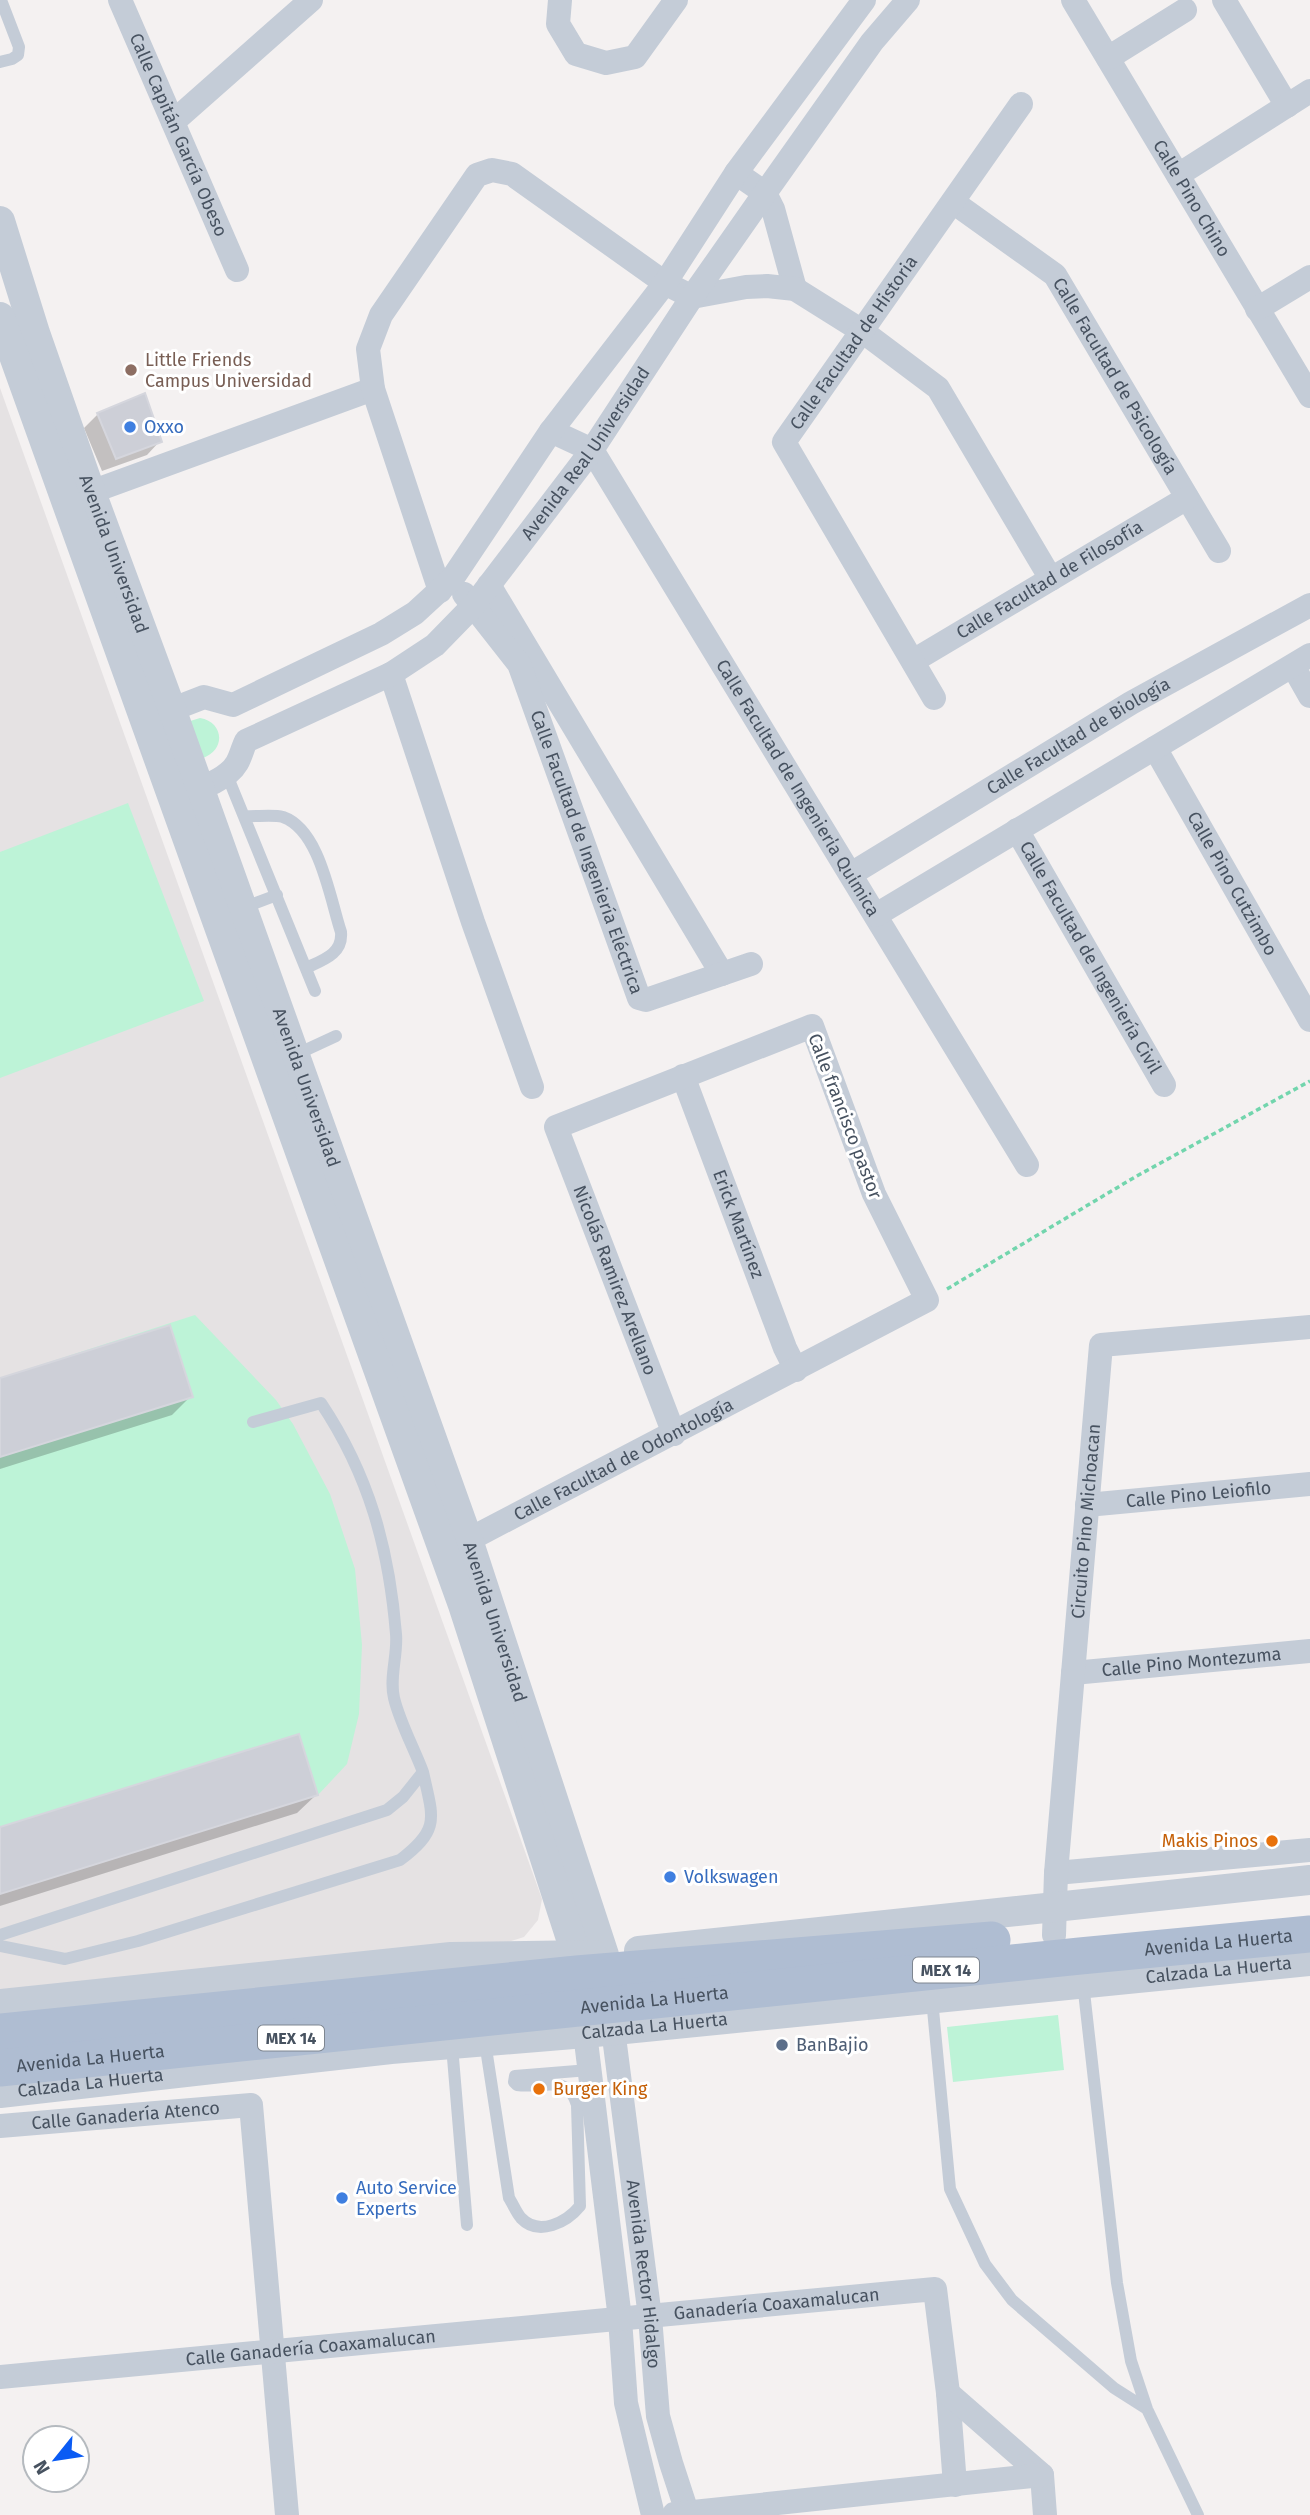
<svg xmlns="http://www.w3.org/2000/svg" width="1310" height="2515" font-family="'Fira Sans',sans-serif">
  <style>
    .education { fill: #e5e2e3 }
    .green { fill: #bdf3d7 }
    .shadow { fill: #0003 }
    .building { fill: #cdcfd7; stroke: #d5d6dd; stroke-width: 2 }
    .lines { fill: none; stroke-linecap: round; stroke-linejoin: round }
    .path { stroke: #72d5ad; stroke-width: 3.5; stroke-dasharray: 5 3.5; stroke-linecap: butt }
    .service { stroke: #c4ccd7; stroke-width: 12 }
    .minor { stroke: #c4ccd7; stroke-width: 24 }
    .tertiary { stroke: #c4ccd7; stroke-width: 30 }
    .primary { stroke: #afbdd2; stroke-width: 37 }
    .education-dot { fill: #8d6e63; stroke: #fff; stroke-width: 2.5 }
    .shop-dot { fill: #3f7fe0; stroke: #fff; stroke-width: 2.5 }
    .food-dot { fill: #e8710a; stroke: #fff; stroke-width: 2.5 }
    .service-dot { fill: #5c6f8a; stroke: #fff; stroke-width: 2.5 }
    .labels { text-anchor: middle; stroke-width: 6; stroke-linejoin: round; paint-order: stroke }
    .shield { fill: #fff; stroke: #7e8690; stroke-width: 2 }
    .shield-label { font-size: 16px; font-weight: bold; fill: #475260 }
    .street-label { font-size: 18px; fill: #475260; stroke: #fff }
    .education-label { font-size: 18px; fill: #785e54; stroke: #fff; text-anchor: start }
    .shop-label { font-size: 18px; fill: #366cbe; stroke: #fff; text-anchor: start }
    .food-label { font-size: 18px; fill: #c56008; stroke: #fff; text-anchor: end }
    .service-label { font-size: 18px; fill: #4e5e75; stroke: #fff; text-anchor: start }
  </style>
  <rect width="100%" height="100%" fill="#f4f1f1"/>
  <!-- education -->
  <path class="education" d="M0,388L542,1899L538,1920L524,1937L502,1944L0,1992Z"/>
  <!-- green -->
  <path class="green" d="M200,718C224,722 226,750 203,758L187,722Z
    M128,803L204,1001L0,1078V852Z
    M195,1315L276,1400L293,1424L330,1494L355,1569L362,1645L359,1714L347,1764L318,1795L0,1894V1378Z
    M1058,2015L1064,2070L953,2082L947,2027Z"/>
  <!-- shadow -->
  <path class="shadow" d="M98,414L160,441L147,455L102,471L84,428Z
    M0,1380L191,1396L172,1415L0,1469Z
    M316,1795L297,1813L0,1906V1829Z"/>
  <!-- building -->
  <path class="building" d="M145,393L162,442L116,459L97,413Z
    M170,1325L193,1397L0,1457V1378Z
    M299,1734L318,1795L0,1894V1827Z"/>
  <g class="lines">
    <!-- path -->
    <path class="path" d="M947,1289L1135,1177L1310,1081"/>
    <!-- service -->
    <path class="service" d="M0,62L12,59L18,55L19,47L1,0
      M227,775L315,991
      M244,816C256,817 272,814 283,817C320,830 330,899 341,932C343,954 323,960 306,968
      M242,908L277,895
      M295,1055L336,1036
      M0,1935L387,1810L403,1797L423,1772C414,1748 400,1723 394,1698C389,1678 398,1654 396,1634C389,1548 369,1475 321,1403L253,1422
      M0,1946L65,1959L138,1941L400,1860C441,1829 433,1818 423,1772
      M1083,1983L1117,2283L1131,2361L1147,2409L1198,2515
      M932,1999L950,2189L985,2264L1012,2300L1114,2388L1147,2409
      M485,2042L509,2198C513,2204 516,2212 521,2218C539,2237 567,2222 580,2206L577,2105C568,2073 543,2089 517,2085L514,2082L515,2076L589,2070
      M452,2046L467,2225"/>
    <!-- minor -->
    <g class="minor">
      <path id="s1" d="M120,0L237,270"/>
      <path d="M560,0L558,24L576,54L606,63L635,57L676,0"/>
      <path id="s2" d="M1073,0L1310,396"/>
      <path d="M1224,0L1287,106"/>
      <path d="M1108,58L1185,10"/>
      <path d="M173,122L311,0"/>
      <path d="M736,173L765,193L773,209L795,289"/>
      <path d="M1178,175L1310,91"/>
      <path id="s3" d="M953,202L1055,275L1219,551"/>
      <path d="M1257,309L1310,277"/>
      <path id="s4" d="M551,431L592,450L1027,1165"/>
      <path d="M91,492L373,389"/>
      <path d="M489,585L722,974"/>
      <path d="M440,591L373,389L368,349L381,315L477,175L492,170L512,174L665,283L692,297L746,287L767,286L795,289L862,331L938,388L1051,579"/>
      <path id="s5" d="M464,594L519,664L639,998L646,1000L751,964"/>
      <path id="s6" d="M913,661L1187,498"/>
      <path d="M1293,666L1310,696"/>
      <path d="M391,674L473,922L532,1087"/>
      <path id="s7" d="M934,698L784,442L1021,104"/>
      <path d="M155,716L204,697L233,705L381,634L415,613L452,579L551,431L665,283L736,173L864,0"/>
      <path id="s8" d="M1155,748L1310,1020"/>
      <path id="s9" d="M183,794C201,788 227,780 237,763C241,756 243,747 246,741L391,674L435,645L474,605L592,450L692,297L765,193L872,42L908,0"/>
      <path id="s10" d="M1017,830L1164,1085"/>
      <path id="s11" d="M851,874L1131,703L1310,605"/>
      <path d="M876,915L1310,655"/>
      <path id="s12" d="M683,1076L785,1348L796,1370"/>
      <path id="s13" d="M1087,1505L1310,1484"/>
      <path id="s14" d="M468,1540C622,1461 775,1381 927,1300L874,1194L812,1026L556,1127L674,1434"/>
      <path id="s15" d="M1073,1673L1310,1651"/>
      <path d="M1056,1873L1310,1850"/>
      <path id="s16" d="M1054,1935L1056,1873L1101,1345L1310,1327"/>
      <path id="s17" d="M613,2029L650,2317L658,2416L671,2463L688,2515"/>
      <path d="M585,2033L620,2319L626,2403L653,2515"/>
      <path id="s18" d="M0,2126L251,2105L287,2515"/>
      <path id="s19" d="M0,2377L935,2289L948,2393L955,2485"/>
      <path d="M948,2393L1042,2475L1045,2515"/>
      <path d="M674,2514L1042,2475"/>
    </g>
    <!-- tertiary -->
    <g class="tertiary">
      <path id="s20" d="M0,221L35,333L86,479L171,709L468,1540L604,1955L613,2029"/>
      <path d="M0,317L463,1605L574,1948L585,2033"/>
      <path d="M639,1951L1310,1880"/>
      <path d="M0,2004L451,1957L593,1955"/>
      <path id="s21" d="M0,2093L391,2049L585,2033L1310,1961"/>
    </g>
    <!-- primary -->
    <g class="primary">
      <path d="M0,2032L577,1974L992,1940"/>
      <path id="s22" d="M0,2068L1080,1956L1310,1934"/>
    </g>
  </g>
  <!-- markers -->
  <circle class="education-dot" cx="131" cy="370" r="7"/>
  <g class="shop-dot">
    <circle cx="130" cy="427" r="7"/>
    <circle cx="670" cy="1877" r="7"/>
    <circle cx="342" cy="2198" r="7"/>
  </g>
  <g class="food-dot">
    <circle cx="1272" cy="1841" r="7"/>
    <circle cx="539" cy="2089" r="7"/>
  </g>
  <circle class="service-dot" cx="782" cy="2045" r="7"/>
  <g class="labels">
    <!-- shield labels -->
    <g class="shield">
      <rect x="913" y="1957.5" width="66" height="25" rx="5"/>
      <rect x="258" y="2025.5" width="66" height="25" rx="5"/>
    </g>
    <g class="shield-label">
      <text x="946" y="1976">MEX 14</text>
      <text x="291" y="2044">MEX 14</text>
    </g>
    <!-- street labels -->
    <g class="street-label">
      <text dy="6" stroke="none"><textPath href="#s1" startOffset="147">Calle Capitán García Obeso</textPath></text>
      <text dy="6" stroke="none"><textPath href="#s2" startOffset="231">Calle Pino Chino</textPath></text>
      <text dy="6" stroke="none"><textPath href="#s7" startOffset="418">Calle Facultad de Historia</textPath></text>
      <text dy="6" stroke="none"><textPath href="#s3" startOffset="243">Calle Facultad de Psicología</textPath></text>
      <text dy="6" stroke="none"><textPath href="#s9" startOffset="544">Avenida Real Universidad</textPath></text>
      <text dy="6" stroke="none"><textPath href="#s20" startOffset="352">Avenida Universidad</textPath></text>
      <text dy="6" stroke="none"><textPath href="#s6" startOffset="159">Calle Facultad de Filosofía</textPath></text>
      <text dy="6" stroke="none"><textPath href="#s11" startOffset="266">Calle Facultad de Biología</textPath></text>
      <text dy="6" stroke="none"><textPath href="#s4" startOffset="441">Calle Facultad de Ingenierίa Quίmica</textPath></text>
      <text dy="6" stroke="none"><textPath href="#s5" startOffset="289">Calle Facultad de Ingeniería Eléctrica</textPath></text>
      <text dy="6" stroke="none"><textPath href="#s8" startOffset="156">Calle Pino Cutzimbo</textPath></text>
      <text dy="6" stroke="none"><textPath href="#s10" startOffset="147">Calle Facultad de Ingeniería Civil</textPath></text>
      <text dy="6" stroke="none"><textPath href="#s20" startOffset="919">Avenida Universidad</textPath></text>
      <text transform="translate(845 1116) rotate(69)" y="6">Calle francisco pastor</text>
      <text dy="6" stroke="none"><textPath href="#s12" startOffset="158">Erick Martínez</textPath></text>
      <text dy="6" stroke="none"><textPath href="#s14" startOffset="1255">Nicolás Ramirez Arellano</textPath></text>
      <text dy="6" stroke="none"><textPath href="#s14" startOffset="175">Calle Facultad de Odontología</textPath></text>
      <text dy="6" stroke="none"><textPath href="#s13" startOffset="112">Calle Pino Leiofilo</textPath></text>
      <text dy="6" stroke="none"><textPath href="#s16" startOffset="415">Circuito Pino Michoacan</textPath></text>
      <text dy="6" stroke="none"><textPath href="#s20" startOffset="1486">Avenida Universidad</textPath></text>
      <text dy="6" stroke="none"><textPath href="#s15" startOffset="119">Calle Pino Montezuma</textPath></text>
      <text dy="6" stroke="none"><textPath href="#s22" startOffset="1225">Avenida La Huerta</textPath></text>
      <text dy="6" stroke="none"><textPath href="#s21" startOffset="1225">Calzada La Huerta</textPath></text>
      <text dy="6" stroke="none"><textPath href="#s22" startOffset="658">Avenida La Huerta</textPath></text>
      <text dy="6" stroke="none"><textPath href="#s21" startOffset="658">Calzada La Huerta</textPath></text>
      <text dy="6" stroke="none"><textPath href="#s22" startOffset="91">Avenida La Huerta</textPath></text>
      <text dy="6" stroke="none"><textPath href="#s21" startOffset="91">Calzada La Huerta</textPath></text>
      <text dy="6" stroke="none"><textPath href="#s18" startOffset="126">Calle Ganadería Atenco</textPath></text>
      <text dy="6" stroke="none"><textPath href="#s17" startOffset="247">Avenida Rector Hidalgo</textPath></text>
      <text dy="6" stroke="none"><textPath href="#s19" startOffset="780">Ganadería Coaxamalucan</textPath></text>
      <text dy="6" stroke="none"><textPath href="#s19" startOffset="312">Calle Ganadería Coaxamalucan</textPath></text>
    </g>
    <!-- education labels -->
    <g class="education-label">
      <text x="145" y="366">Little Friends<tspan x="145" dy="21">Campus Universidad</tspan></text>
    </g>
    <!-- shop labels -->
    <g class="shop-label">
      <text x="144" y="433">Oxxo</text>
      <text x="684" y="1883">Volkswagen</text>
      <text x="356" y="2194">Auto Service<tspan x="356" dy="21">Experts</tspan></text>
    </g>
    <!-- food labels -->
    <g class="food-label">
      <text x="1258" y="1847">Makis Pinos</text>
      <text x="553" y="2095" text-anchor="start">Burger King</text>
    </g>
    <!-- service labels -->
    <g class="service-label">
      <text x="796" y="2051">BanBajio</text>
    </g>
  </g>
  <!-- north arrow -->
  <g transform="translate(56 2459) rotate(240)"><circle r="33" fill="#ffffff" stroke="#b5babf" stroke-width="2"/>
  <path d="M0-5L12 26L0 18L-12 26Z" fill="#0a5bf4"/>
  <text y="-10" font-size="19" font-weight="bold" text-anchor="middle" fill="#475260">N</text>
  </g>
</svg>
